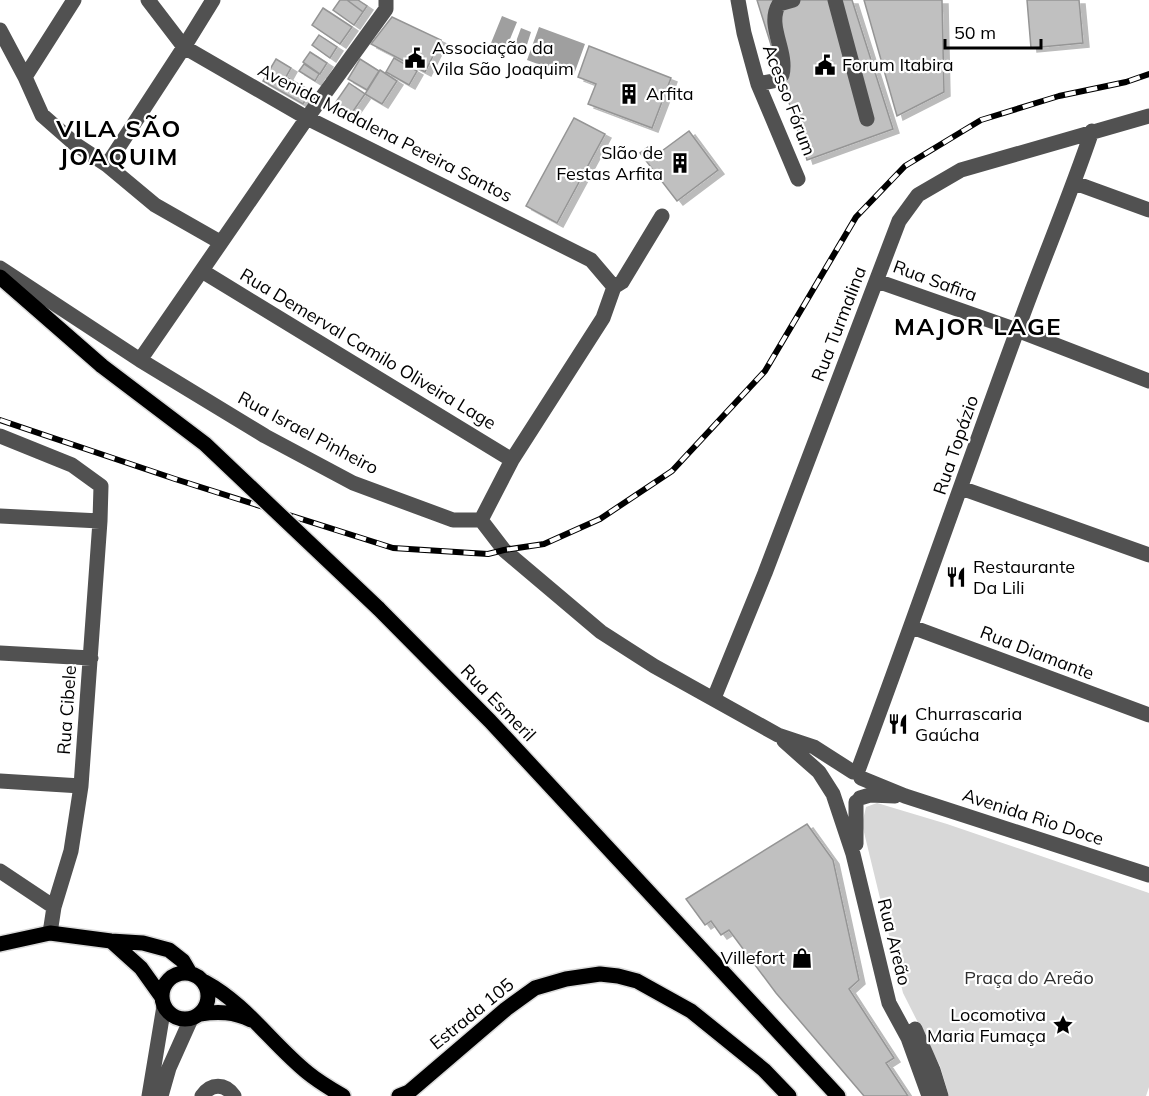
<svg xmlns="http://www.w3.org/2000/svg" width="1149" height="1096" font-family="Mulish,sans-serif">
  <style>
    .green { fill: #d8d8d8 }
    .water { fill: #9f9f9f }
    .building { fill: #c0c0c0; stroke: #959595; stroke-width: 1.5; filter: url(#shadow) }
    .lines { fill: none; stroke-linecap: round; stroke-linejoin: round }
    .major-casing { stroke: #dbdbdb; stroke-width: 18 }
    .minor { stroke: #515151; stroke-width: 15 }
    .major { stroke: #000; stroke-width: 15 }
    .rail-casing { stroke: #000; stroke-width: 6 }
    .rail { stroke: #fff; stroke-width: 4; stroke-dasharray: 11; stroke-linecap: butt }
    .major-bridge-casing { stroke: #dbdbdb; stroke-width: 18; stroke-linecap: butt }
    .major-bridge { stroke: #000; stroke-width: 15 }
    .labels { text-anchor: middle; stroke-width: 4.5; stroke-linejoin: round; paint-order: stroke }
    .poi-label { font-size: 18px; fill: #000; stroke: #fff; text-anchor: start }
    .street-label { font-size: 18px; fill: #000; stroke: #fff }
    .park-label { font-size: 18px; fill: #2f2f2f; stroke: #fff }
    .district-label { font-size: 24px; font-weight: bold; letter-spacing: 1.5px; fill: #000; stroke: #fff }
  </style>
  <defs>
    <filter id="shadow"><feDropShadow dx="6" dy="4" stdDeviation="0" flood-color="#0004"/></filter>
  </defs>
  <rect width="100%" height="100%" fill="#fff"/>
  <!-- green -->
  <path class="green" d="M877,803L947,824L1149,893V1087L1146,1096H949L940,1066L903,993L862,824L866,807Z"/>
  <!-- water -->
  <path class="water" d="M502,16L517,22L506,49L491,43Z
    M539,27L585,44L573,77L527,60Z
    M521,28L531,32L525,51L514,47Z"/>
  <!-- building -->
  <path class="building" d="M340,0H347L363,12L354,25L333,10Z
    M347,0H358L367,6L363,12Z
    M757,0H852L893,129L807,160Z
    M864,0H942L944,92L897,116Z
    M1027,0H1079L1083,43L1031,48Z
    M323,8L352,27L340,44L312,25Z
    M392,17L441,40L425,72L371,44Z
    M319,35L337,47L330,58L312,45Z
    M589,46L671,78L652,128L588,104L596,84L578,77Z
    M310,52L327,63L320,74L303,62Z
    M394,58L417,71L409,85L386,72Z
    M276,59L291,68L286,77L311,91L303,104L263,81Z
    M360,59L379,71L367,90L348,79Z
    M304,64L319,74L315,81L299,71Z
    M380,70L397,81L382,104L365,94Z
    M349,83L365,94L347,120L331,109Z
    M574,118L605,134L557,223L526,206Z
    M689,131L718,170L677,201L640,153L648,147L655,156Z
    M807,824L833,860L859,980L849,989L894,1058L886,1063L908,1096H864L776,993L729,930L721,935L711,921L705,925L686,899Z"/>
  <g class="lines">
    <!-- major casing -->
    <g class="major-casing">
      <path id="major" d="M0,277L102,366
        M378,608L490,721L838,1096
        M111,941L141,968L161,996
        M0,944L50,933L111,941L143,943L169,950L183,961L190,973
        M162 996a23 23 0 1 1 46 0a23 23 0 1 1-46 0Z
        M205,982C246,1004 272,1044 308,1073C319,1082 331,1089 343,1096
        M200,1014C219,1011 234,1012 251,1020
        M399,1096L409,1092L506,1009L535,988L566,979L600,974L618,976L637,981L691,1011L764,1070L789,1096"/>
    </g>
    <!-- minor -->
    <path class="minor" d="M148,0L184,47L307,118L591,260L614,287
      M738,0L744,33L758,84L798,179
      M835,0L867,119
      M0,30L25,77L42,115L75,144L107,165L155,205L220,242
      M25,77L74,0
      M758,84L773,81L782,75C788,51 766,26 779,4L793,0
      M107,165L184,47L213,0
      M1075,183L1149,210
      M0,268L140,360L265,436L353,483L453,520H481
      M202,271L512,460
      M877,281L1017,330L1149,381
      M140,360L307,118L386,9V0
      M0,436L72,465L101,486L100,521L81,786L71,851L54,907L50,933
      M961,488L1149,555
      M0,516L100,521
      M481,520L504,550L601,632L654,666L778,735L814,747L853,772
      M481,520L512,460L603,318L614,287L622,282L662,216
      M912,627L1149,715
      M0,653L91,658
      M714,698L765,573L899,221L918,195L961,170L1149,116
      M784,741L819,772L833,794L853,854L889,1003L908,1038L929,1096
      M857,773C912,626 963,478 1017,331C1041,264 1069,199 1092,131
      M861,778L905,796L1149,875
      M0,781L81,786
      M860,798L870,795L895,796
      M856,802V844
      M0,871L54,907
      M915,1029L933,1070L941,1096
      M149,1096L164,1006
      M161,1096L169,1068L191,1019
      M202,1096C211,1083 225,1083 234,1096"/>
    <!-- major -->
    <use href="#major" class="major"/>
    <!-- rail casing -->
    <g class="rail-casing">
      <path id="rail" d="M0,420L175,479L393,548L488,554L504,550L544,544L600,519L672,471L765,371L856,217L905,166L981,120L1059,96L1126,82L1149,74"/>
    </g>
    <!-- rail -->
    <use href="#rail" class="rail"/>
    <!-- major-bridge casing -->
    <g class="major-bridge-casing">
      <path id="major-bridge" d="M102,366L205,444L378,608"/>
    </g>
    <!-- major-bridge -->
    <use href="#major-bridge" class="major-bridge"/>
  </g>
  <!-- icons -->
  <defs>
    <g id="civic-bare" transform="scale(1.62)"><path d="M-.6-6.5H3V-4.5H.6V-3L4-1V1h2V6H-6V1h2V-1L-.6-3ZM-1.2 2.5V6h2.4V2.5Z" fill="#000" stroke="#fff" stroke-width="2.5" paint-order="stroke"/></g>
    <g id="building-bare" transform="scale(1.62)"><path d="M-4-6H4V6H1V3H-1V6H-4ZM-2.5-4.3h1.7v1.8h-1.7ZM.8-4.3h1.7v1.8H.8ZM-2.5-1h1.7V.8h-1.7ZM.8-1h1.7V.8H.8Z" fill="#000" stroke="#fff" stroke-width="2.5" paint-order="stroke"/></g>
    <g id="restaurant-bare" transform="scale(1.62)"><path d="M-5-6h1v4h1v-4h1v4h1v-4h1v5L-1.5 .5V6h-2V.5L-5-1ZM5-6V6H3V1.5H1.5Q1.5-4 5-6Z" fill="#000" stroke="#fff" stroke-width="2.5" paint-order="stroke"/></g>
    <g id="shop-bare" transform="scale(1.62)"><path d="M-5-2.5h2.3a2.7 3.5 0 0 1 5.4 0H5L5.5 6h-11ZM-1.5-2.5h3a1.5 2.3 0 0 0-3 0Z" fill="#000" stroke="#fff" stroke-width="2.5" paint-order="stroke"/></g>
    <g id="sight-bare" transform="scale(1.62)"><path d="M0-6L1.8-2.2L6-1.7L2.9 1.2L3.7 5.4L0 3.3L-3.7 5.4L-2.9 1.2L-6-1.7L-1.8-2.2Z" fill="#000" stroke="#fff" stroke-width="2.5" paint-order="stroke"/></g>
  </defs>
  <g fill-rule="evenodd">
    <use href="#civic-bare" x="415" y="58"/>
    <use href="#civic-bare" x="825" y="65"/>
    <use href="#building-bare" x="629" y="94"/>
    <use href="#building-bare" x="680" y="163"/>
    <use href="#restaurant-bare" x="956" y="577"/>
    <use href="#restaurant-bare" x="898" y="724"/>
    <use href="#shop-bare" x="802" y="958"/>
    <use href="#sight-bare" x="1063" y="1025"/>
  </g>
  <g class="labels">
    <!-- poi labels -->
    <g class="poi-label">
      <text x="432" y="54">Associação da<tspan x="432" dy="21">Vila São Joaquim</tspan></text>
      <text x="842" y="71">Forum Itabira</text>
      <text x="646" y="100">Arfita</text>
      <text x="663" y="159" text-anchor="end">Slão de<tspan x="663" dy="21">Festas Arfita</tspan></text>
      <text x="973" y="573">Restaurante<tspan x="973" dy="21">Da Lili</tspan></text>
      <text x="915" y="720">Churrascaria<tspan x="915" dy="21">Gaúcha</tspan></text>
      <text x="785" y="964" text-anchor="end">Villefort</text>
      <text x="1046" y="1021" text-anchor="end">Locomotiva<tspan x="1046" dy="21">Maria Fumaça</tspan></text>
    </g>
    <!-- street labels -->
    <g class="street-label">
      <text transform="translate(789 100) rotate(69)" y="6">Acesso Fórum</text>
      <text transform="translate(385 133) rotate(27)" y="6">Avenida Madalena Pereira Santos</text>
      <text transform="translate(935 281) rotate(20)" y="6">Rua Safira</text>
      <text transform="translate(839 324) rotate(-69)" y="6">Rua Turmalina</text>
      <text transform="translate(368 349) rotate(31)" y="6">Rua Demerval Camilo Oliveira Lage</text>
      <text transform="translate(308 433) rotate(28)" y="6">Rua Israel Pinheiro</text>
      <text transform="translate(956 445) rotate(-71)" y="6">Rua Topázio</text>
      <text transform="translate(1037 653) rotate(21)" y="6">Rua Diamante</text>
      <text transform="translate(498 703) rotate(46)" y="6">Rua Esmeril</text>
      <text transform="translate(67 710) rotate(-86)" y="6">Rua Cibele</text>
      <text transform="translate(1033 817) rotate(18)" y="6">Avenida Rio Doce</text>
      <text transform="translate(894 942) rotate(76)" y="6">Rua Areão</text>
      <text transform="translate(472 1014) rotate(-39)" y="6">Estrada 105</text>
    </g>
    <!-- park labels -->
    <g class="park-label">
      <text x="1029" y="984">Praça do Areão</text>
    </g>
    <!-- district labels -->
    <g class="district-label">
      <text x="119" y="137">VILA SÃO<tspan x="119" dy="28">JOAQUIM</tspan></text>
      <text x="978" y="335">MAJOR LAGE</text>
    </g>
  </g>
  <!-- scale -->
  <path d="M945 39v9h96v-9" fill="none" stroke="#000000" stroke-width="3"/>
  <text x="954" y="39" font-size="18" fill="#000000" stroke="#ffffff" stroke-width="4.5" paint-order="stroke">50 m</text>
</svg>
